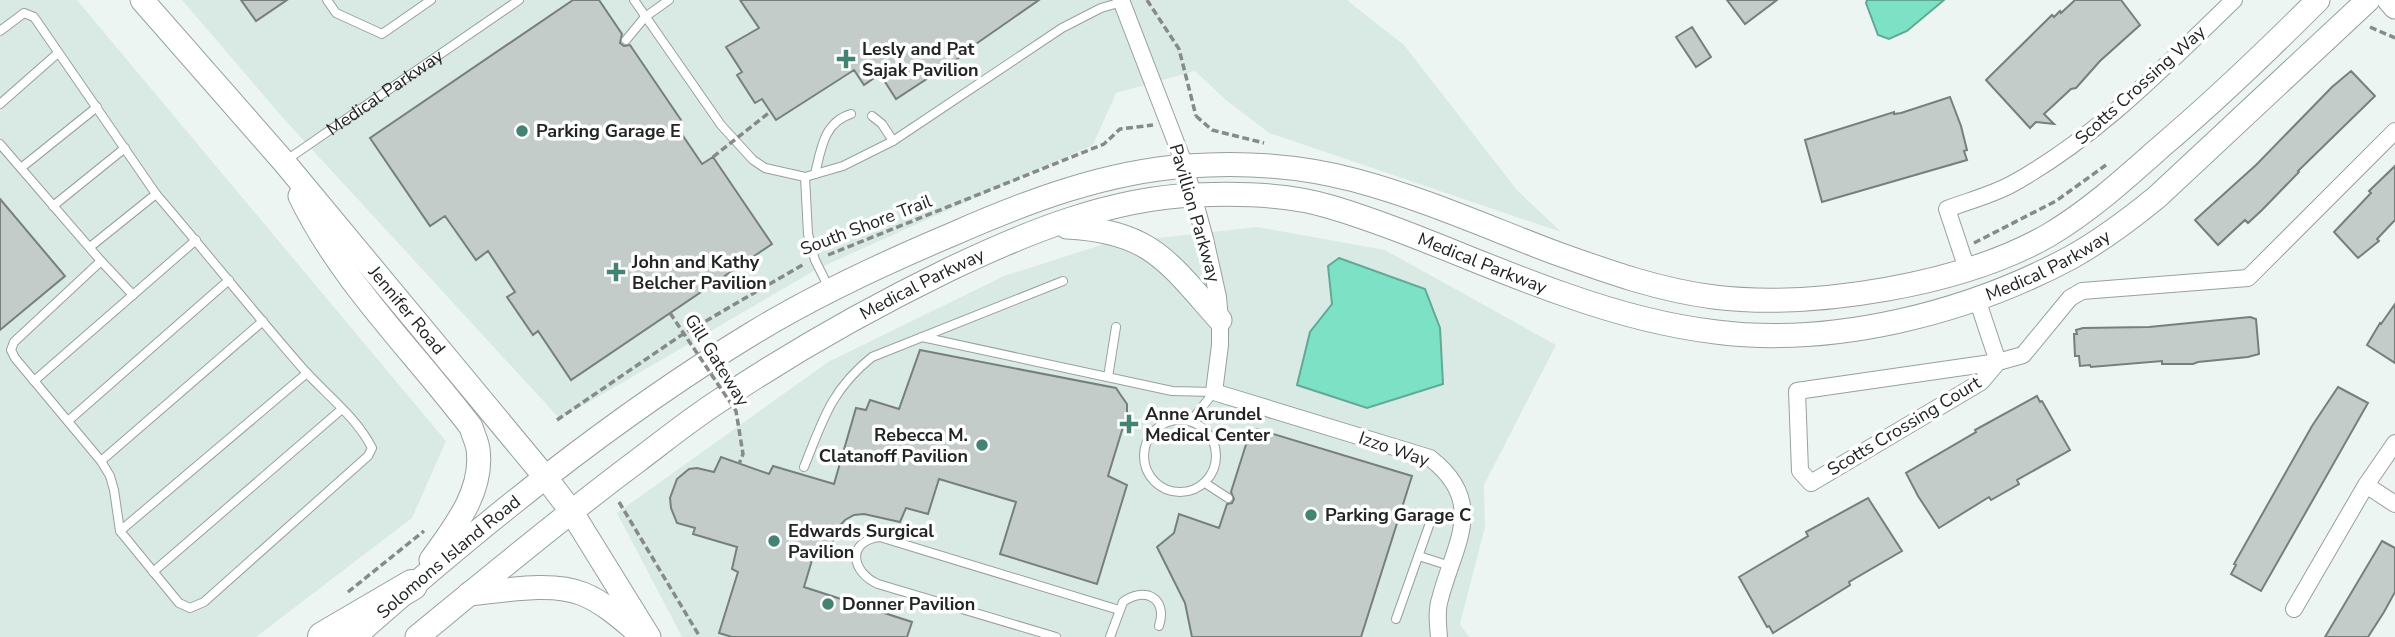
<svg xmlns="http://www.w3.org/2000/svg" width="2395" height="637" font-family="'Nunito Sans',sans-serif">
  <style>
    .built { fill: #d9eae5 }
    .water { fill: #7de1c6; stroke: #62a995; stroke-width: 2 }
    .building { fill: #c4ccc9; stroke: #777f7c; stroke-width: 2 }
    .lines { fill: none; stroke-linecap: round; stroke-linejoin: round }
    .service-casing { stroke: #98a09d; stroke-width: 10 }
    .minor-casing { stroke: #98a09d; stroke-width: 18 }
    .secondary-casing { stroke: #98a09d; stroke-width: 25 }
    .motorway-casing { stroke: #98a09d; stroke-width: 32 }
    .path { stroke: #868b89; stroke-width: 3.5; stroke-dasharray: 7 3.5; stroke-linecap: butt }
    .service { stroke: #fff; stroke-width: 8 }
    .minor { stroke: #fff; stroke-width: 16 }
    .secondary { stroke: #fff; stroke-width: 23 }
    .motorway { stroke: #fff; stroke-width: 30 }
    .path-bridge { stroke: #868b89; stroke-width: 3.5; stroke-dasharray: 7 3.5; stroke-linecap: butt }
    .poi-dot { fill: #428372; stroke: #fff; stroke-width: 2.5 }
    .labels { text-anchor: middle; stroke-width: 7; stroke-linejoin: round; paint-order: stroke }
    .poi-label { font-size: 18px; font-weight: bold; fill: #222524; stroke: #fff; text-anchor: start }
    .street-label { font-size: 18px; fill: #222524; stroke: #fff }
  </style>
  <rect width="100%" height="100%" fill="#edf5f2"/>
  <!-- built -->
  <path class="built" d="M0,0H77L446,441L412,518L256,637H0Z
    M182,0H1347L1404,45L1517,190L1561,232L1269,133L1226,100L1195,71L1116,93L1093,145L817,269L560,419L284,119Z
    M1257,227L1385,250L1556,345L1484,485L1485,527L1460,624L1469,637H682L617,513L828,362L1004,276L1104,244Z"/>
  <!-- water -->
  <path class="water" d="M1867,0H1944L1907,31L1889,39L1878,35L1866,3Z
    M1339,258L1425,289L1440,328L1443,384L1367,408L1297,385L1310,332L1332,304L1328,266Z"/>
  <!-- building -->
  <path class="building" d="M241,0H287L256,21Z
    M573,0H599L622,34L620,43L624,46L630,45L681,120L675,124L702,164L713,157L772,244L571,380L538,331L533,335L507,297L515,292L488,251L476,260L445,216L430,226L370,138Z
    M740,0H1039L973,46L974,48L896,99L880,74L864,85L854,70L776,120L762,99L755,103L737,75L742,72L726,47L759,28Z
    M1727,0H1777L1745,24Z
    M2075,0H2121L2140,25L2100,61L2076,88L2071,89L2044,114L2054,124L2036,122L2030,128L1986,80L2052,15L2054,17L2060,11L2061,13Z
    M1692,27L1711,57L1696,67L1676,37Z
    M2351,71L2375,96L2298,171L2299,172L2262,210L2248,223L2245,220L2218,245L2195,220L2256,165L2332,87Z
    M1950,97L1961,126L1967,150L1964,151L1967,160L1822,202L1805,140L1894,112V114L1901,113Z
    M2395,166V220L2377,239L2379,241L2358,258L2334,232L2371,193L2369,191Z
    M0,199L65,276L0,330Z
    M2395,304V363L2367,345L2380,323L2381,324Z
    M2250,317L2256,319L2259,354L2248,357L2198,362L2193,364H2162V361L2091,367L2090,365L2080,366L2079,356H2075L2074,334H2077L2076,330L2083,328L2149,327Z
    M920,350L1116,388L1120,394L1127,404V414L1108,476L1127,485L1097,584L1000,554L1016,502L939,479L928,514L906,508L900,522L864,514L854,515L845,520L836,530L830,552L815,550L804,587L912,622L907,637H732L719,633L738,572L732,569L737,547L693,534L695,528L677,523L671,508L670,498L677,479L689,469L697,468L714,472L721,457L769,474L773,466L834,484L856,408L866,410L870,400L899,409Z
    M2338,387L2368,403L2261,591L2231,574L2236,565L2234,564L2312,426Z
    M2037,396L2040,402L2042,401L2070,450L2017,480L2019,484L1991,500L1989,497L1939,528L1918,496L1906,473L1976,432L1975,430Z
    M1257,429L1412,476L1361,637H1192L1185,603L1157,547L1174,533L1179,514L1219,528L1227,504L1232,503L1234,499L1231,492L1249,435Z
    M1868,498L1902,551L1849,582L1850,585L1773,633L1769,626L1767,627L1739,577L1808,536L1806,532Z
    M2382,541L2395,548V592L2384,612L2368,637H2325Z"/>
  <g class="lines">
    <!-- service casing -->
    <g class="service-casing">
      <g id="service">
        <path d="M327,0L336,13L382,34L431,0"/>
        <path d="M634,0L721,125L753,160L765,168L805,177L843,166L893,141L1062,28L1101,8L1122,2"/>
        <path d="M0,31L24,13L34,17L156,194"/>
        <path d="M626,40L645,17L669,0"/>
        <path d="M0,104L58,53"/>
        <path d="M872,116L882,124L893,141"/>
        <path d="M0,144L101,261L14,342L11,350L15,358L101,461L110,476L114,490L120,531L179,603L190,608L204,602L368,456L372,448C357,418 327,395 305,371C254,313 206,252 156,194L90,247"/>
        <path id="s1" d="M285,161L519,0"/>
        <path d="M21,168L97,107"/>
        <path d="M815,174C821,149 824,122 851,114"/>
        <path d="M805,177L808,234L815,260L829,288"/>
        <path d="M53,206L125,148"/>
        <path d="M101,261L133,295"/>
        <path d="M922,337L1172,391L1214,392"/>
        <path d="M1108,377L1116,327"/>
        <path d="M34,381L196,240"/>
        <circle cx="1180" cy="456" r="36"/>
        <path d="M68,421L229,280"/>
        <path d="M1191,421L1214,392"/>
        <path d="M101,461L263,321"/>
        <path d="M804,467C823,420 831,390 872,357L1063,281"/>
        <path d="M1205,483L1228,498"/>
        <path d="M120,531L307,373"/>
        <path d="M1419,556L1450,566"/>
        <path d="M153,572L342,409"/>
        <path d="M1396,619L1431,520"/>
        <path d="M1056,637L878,584C851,572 846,541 880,537L1119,610"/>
        <path d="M1110,637L1123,602C1145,586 1168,598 1159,626"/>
      </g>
    </g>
    <!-- minor casing -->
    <g class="minor-casing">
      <path id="minor" d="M1121,0L1185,166L1205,239L1218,297L1220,320V345L1214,392L1430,458C1488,503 1454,544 1440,599C1436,611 1438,625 1439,637
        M1967,269L1947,209C1968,201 1992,195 2012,184C2097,137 2164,67 2234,0
        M1977,299L1998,362L1981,382L1811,483L1800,471L1797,391L1998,362L2023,355L2070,298L2082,291L2248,278L2395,131
        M2366,485L2395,504
        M2294,609L2366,485L2395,443"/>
    </g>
    <!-- secondary casing -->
    <g class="secondary-casing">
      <g id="secondary">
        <path id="s2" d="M142,0L284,162L546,478L571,511L649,637"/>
        <path d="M2389,0L2395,7"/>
        <path d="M300,196C340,280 415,353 471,427C473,434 477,442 478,449C484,491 454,528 431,560"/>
        <path d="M1067,227C1151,231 1168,262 1220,320"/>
        <path d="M469,594C503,591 551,581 583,594C605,603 623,620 641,635"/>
        <path id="s3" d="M354,637C479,527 611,419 753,333C817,294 884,263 953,234C1028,201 1105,172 1187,166C1242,162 1301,166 1354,180C1422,198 1487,227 1553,252C1606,271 1658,290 1714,297C1814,309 1962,285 2049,235C2091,210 2127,177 2163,145C2217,99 2268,50 2318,0"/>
        <path id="s4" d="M417,637C489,578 561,518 636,462C664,441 692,418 722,399C794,351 870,308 948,270C1025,233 1110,198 1196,195C1240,193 1289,194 1331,207C1411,231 1487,268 1566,295C1614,312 1665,326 1716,332C1833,347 1967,313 2070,258C2101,241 2130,219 2157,197L2368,0"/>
      </g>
    </g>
    <!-- motorway casing -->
    <g class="motorway-casing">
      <path id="motorway" d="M323,637L412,585"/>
    </g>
    <!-- path -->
    <path class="path" d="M1147,0L1179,49L1196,116
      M2370,27L2395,38
      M1196,116L1212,130L1264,143
      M1974,243L2056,201L2106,165
      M828,255L1104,144L1120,129L1153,125
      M557,420L680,336L804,264
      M619,502L700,637
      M348,592L424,531"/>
    <!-- service -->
    <use href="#service" class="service"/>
    <!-- minor -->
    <use href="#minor" class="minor"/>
    <!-- secondary -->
    <use href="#secondary" class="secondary"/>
    <!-- motorway -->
    <use href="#motorway" class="motorway"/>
    <!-- path-bridge -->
    <path class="path-bridge" d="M713,157L770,112
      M670,313L736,411L743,454L739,464"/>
  </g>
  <!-- markers -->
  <g class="poi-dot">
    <path d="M842.5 48.5h7v7h7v7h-7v7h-7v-7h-7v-7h7z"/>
    <circle cx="522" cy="131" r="7"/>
    <path d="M612.5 261.5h7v7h7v7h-7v7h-7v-7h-7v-7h7z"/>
    <path d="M1125.5 413.5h7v7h7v7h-7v7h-7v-7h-7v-7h7z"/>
    <circle cx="982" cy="445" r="7"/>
    <circle cx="1311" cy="515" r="7"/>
    <circle cx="774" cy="541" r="7"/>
    <circle cx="828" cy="604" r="7"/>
  </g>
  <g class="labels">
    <!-- poi labels -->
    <g class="poi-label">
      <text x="862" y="55">Lesly and Pat<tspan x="862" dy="21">Sajak Pavilion</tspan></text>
      <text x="536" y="137">Parking Garage E</text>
      <text x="632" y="268">John and Kathy<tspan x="632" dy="21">Belcher Pavilion</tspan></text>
      <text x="1145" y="420">Anne Arundel<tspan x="1145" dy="21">Medical Center</tspan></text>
      <text x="968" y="441" text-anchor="end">Rebecca M.<tspan x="968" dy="21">Clatanoff Pavilion</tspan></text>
      <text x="1325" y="521">Parking Garage C</text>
      <text x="788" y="537">Edwards Surgical<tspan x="788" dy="21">Pavilion</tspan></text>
      <text x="842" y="610">Donner Pavilion</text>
    </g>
    <!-- street labels -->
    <g class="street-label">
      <text transform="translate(2140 85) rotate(-42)" y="6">Scotts Crossing Way</text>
      <text dy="6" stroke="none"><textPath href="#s1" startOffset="121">Medical Parkway</textPath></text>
      <text transform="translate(1195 213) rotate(74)" y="6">Pavillion Parkway</text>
      <text transform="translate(866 225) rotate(-21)" y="6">South Shore Trail</text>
      <text dy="6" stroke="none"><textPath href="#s4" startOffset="1206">Medical Parkway</textPath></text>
      <text dy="6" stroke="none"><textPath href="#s4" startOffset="1794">Medical Parkway</textPath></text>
      <text dy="6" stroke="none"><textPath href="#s4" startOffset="618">Medical Parkway</textPath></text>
      <text dy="6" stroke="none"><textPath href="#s2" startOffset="408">Jennifer Road</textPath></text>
      <text transform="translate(717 360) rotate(58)" y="6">Gill Gateway</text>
      <text transform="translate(1904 426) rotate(-31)" y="6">Scotts Crossing Court</text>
      <text transform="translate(1394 449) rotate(19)" y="6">Izzo Way</text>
      <text dy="6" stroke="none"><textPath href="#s3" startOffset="124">Solomons Island Road</textPath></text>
    </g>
  </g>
</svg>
